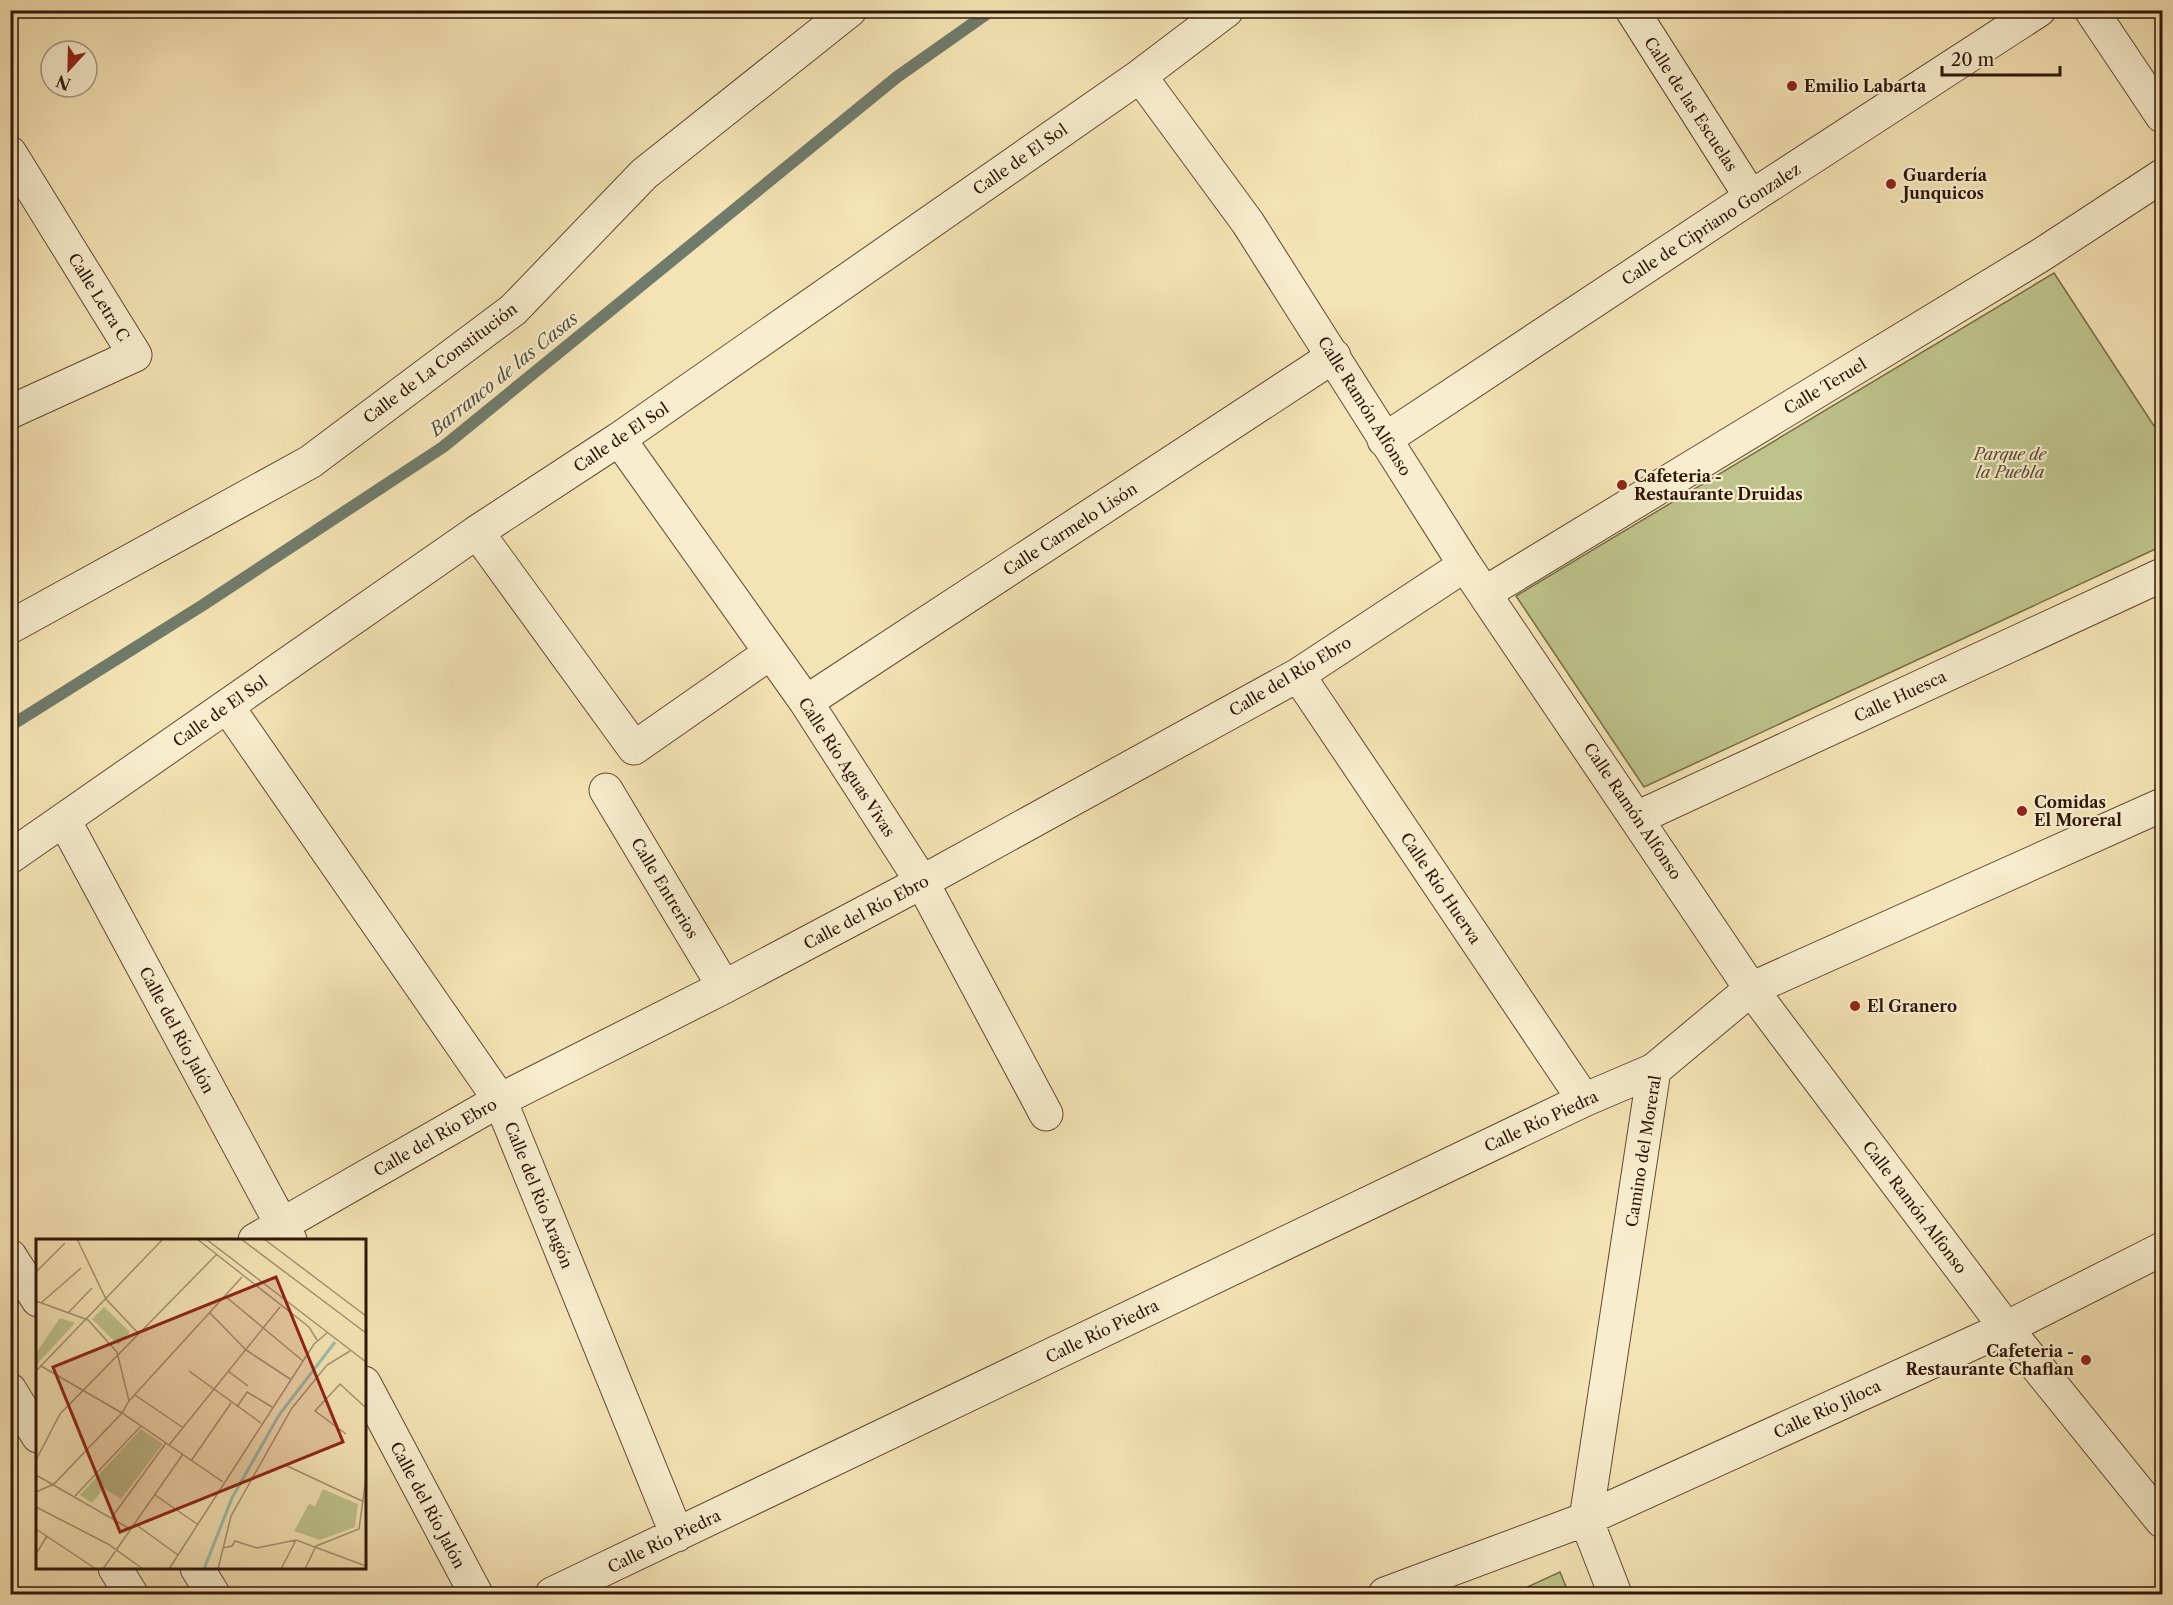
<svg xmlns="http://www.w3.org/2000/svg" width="2173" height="1605" font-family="'Libre Caslon Text',serif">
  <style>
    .green { fill: #bec38b; stroke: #766c4a; stroke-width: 1.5 }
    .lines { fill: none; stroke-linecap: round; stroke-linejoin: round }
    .stream { stroke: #707b6b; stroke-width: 12 }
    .minor-casing { stroke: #604934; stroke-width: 35 }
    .minor { stroke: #f8edce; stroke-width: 33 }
    .poi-dot { fill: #8f2418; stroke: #f8edce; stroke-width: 2 }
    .labels { text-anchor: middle; stroke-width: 4.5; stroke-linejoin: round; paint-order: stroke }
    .poi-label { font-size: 16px; font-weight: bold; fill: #2e160a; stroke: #f8edce; text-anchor: start }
    .street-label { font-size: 16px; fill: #2e160a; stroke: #f8edce }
    .park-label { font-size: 16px; font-style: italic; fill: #594a31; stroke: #f8edce }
    .water-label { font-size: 18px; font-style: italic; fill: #545143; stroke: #f8edce }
    .inset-river { fill: none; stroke: #9cbeac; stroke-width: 3 }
    .inset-road { fill: none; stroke: #a59170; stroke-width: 1.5 }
    .view { fill: #8f2418; fill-opacity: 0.15; stroke: #8f2418; stroke-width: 3 }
    .inset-edge { fill: none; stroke: #2e160a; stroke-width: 3 }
  </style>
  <rect width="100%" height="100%" fill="#f4e3b4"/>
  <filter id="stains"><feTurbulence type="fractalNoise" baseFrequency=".00333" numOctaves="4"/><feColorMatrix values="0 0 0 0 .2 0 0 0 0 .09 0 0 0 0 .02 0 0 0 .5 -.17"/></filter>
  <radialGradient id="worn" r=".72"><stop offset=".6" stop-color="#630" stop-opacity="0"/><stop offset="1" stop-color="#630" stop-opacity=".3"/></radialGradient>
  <!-- green -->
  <path class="green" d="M2054,273L2154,426L2162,421V546L1644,787L1516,596Z
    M1560,1572L1569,1594H1512Z"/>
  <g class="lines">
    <!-- stream -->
    <path class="stream" d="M10,726L203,605L443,447L897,77L992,10"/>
    <!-- minor casing -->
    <g class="minor-casing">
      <path id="minor" d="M1632,10L1751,197
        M2091,10L2162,116
        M1140,76L1248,223L1465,565L1751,989L2006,1328L2162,1521
        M10,153L135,355L10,412
        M619,439L806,702L922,882L1046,1114
        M1384,440L1751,197L2039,10
        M477,532L634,748L770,653
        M1485,593L2041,255L2162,176
        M10,627L310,462L513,310L644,174L850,10
        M1298,675L1584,1100
        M806,702L1334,356
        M227,706L500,1100L677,1535
        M606,790L724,987
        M1637,818L2162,575
        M64,820L290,1240
        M10,857L477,532L619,439L1140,76L1227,10
        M255,1240L500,1100L724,987L922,882L1298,675L1465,565
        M10,1256L38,1300
        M364,1383L476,1594
        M10,1390L38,1436
        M115,1568L131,1594
        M197,1568L213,1594
        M552,1594L1584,1100L1654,1070
        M1385,1594L1586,1519L2006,1328L2162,1249
        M1615,1594L1586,1519L1654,1070L1751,989L2162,805"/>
    </g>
    <!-- minor -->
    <use href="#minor" class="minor"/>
  </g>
  <!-- markers -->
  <g class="poi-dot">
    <circle cx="1792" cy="86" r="6"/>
    <circle cx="1891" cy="184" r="6"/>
    <circle cx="1622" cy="485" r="6"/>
    <circle cx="2022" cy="811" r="6"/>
    <circle cx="1855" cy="1006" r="6"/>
    <circle cx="2086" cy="1360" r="6"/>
  </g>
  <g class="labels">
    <!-- poi labels -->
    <g class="poi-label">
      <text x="1804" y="92">Emilio Labarta</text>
      <text x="1903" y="181">Guardería<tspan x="1903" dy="18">Junquicos</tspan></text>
      <text x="1634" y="482">Cafeteria -<tspan x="1634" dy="18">Restaurante Druidas</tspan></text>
      <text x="2034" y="808">Comidas<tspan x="2034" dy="18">El Moreral</tspan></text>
      <text x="1867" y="1012">El Granero</text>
      <text x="2074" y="1357" text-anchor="end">Cafeteria -<tspan x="2074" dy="18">Restaurante Chaflan</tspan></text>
    </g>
    <!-- street labels -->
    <g class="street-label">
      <text transform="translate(1691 104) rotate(57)" y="6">Calle de las Escuelas</text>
      <text transform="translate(1020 159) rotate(-35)" y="6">Calle de El Sol</text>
      <text transform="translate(1711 224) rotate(-33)" y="6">Calle de Cipriano Gonzalez</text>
      <text transform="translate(99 297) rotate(58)" y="6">Calle Letra C</text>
      <text transform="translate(440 363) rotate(-37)" y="6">Calle de La Constitución</text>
      <text transform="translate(1825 386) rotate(-31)" y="6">Calle Teruel</text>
      <text transform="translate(1365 406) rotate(58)" y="6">Calle Ramón Alfonso</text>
      <text transform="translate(621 437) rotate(-34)" y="6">Calle de El Sol</text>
      <text transform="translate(1070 529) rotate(-33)" y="6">Calle Carmelo Lisón</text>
      <text transform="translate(1290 676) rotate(-31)" y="6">Calle del Río Ebro</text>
      <text transform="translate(1900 696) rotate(-25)" y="6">Calle Huesca</text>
      <text transform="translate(220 711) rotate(-35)" y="6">Calle de El Sol</text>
      <text transform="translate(847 767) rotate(57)" y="6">Calle Río Aguas Vivas</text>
      <text transform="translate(1633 811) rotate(56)" y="6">Calle Ramón Alfonso</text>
      <text transform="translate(665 888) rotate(59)" y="6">Calle Entrerios</text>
      <text transform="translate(1441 888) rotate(56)" y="6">Calle Río Huerva</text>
      <text transform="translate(866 912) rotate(-28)" y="6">Calle del Río Ebro</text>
      <text transform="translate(177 1030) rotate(62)" y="6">Calle del Río Jalón</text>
      <text transform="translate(1541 1121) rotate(-25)" y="6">Calle Río Piedra</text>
      <text transform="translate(435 1137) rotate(-30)" y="6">Calle del Río Ebro</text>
      <text transform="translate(1643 1151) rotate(-81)" y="6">Camino del Moreral</text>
      <text transform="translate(539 1195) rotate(68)" y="6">Calle del Río Aragón</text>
      <text transform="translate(1915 1207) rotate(53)" y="6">Calle Ramón Alfonso</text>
      <text transform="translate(1102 1331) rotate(-26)" y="6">Calle Río Piedra</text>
      <text transform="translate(1827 1409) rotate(-25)" y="6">Calle Río Jiloca</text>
      <text transform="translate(428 1505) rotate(62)" y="6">Calle del Río Jalón</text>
      <text transform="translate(664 1541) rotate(-26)" y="6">Calle Río Piedra</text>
    </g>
    <!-- park labels -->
    <g class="park-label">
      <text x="2010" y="460">Parque de<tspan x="2010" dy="18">la Puebla</tspan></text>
    </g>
    <!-- water labels -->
    <g class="water-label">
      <text transform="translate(504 374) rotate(-39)" y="6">Barranco de las Casas</text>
    </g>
  </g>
  <!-- overview -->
  <g transform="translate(36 1239)">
    <rect width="330" height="330" fill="#f4e3b4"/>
    <path d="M68,68L94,93L82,106L56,80ZM24,79L39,84L0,126V114ZM105,190L127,205L85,260L68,249L56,264L44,256ZM287,250L322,265L319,288L284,301L258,292L273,265L279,267Z" fill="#bec38b"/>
    <path class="inset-river" d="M168,330L196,259L243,176L299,103"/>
    <path class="inset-road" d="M41,0L70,60L102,94M161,0L273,88L281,101M170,0L330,123M205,0L330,94M228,0L330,77M0,33L29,4M189,57L267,122M0,62L52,81L81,113L93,162L86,174L18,245L0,253M5,64L45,29M32,74L56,49M174,74L210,111L254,140M5,127L86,174L187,243M0,132L127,0M153,132L225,184M192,132L212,147M99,156L146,188M93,162L206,38M201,168L211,153L236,168M310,195L279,172L304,145L330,169M133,206L244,68M0,221L24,175L181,15M155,222L195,164M249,226L326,262M0,236L94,290M119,256L161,285M39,257L105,187M0,268L72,305L107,330M76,278L130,204M99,285L142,316M0,290L60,330M280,307L323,290L330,239M187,309L196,307L199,302L221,309L260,301L330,327M0,315L11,297M67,330L147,215M133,330L278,105L291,94M182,330L195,277L256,169L291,126L314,112M245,330L260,301M269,330L280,307"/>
    <path class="view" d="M240,38L307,203L84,293L17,128Z"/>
    <rect width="330" height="330" class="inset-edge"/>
  </g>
  <!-- margin -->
  <rect width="2173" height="1605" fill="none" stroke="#f4e3b4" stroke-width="36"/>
  <rect x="12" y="12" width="2149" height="1581" fill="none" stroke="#2e160a" stroke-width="3"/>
  <rect x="18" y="18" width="2137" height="1569" fill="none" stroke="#2e160a" stroke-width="1.5"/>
  <!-- north arrow -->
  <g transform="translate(69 69) rotate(202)"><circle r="28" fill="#f8edce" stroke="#a79780" stroke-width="1.5"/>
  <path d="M0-4.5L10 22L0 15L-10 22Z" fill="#8f2418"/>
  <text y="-9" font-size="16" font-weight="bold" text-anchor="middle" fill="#2e160a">N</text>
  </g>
  <!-- scale -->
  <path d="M1942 66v9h118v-9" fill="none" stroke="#2e160a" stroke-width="3"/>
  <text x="1951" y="66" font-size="18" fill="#2e160a" stroke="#f8edce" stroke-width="4.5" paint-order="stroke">20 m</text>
  <rect width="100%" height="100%" filter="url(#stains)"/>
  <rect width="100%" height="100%" fill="url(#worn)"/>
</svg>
